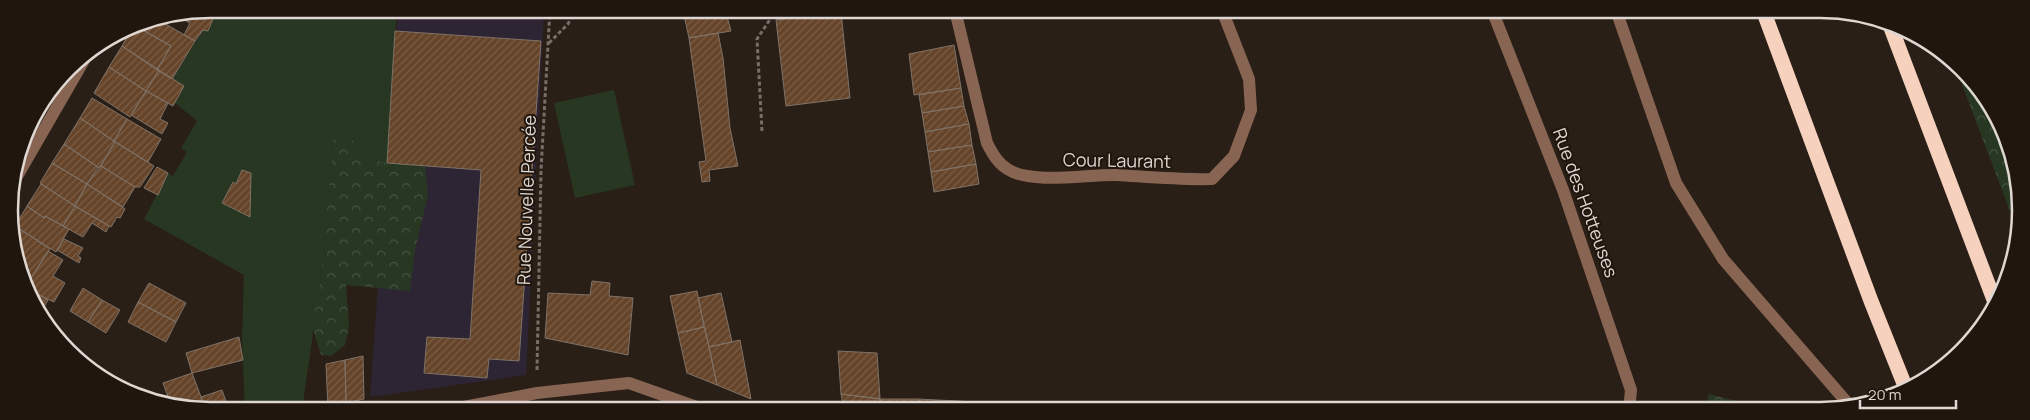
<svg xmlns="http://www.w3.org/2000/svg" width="2030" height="420" font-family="Manrope,sans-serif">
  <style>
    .education { fill: #2e2534 }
    .green { fill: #273722; fill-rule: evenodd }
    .forest { fill: url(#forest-crowns) }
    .building { fill: url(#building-hatch); stroke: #7f7267 }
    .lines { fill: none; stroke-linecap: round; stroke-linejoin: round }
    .path { stroke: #776e67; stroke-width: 3; stroke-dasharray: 4 2.5; stroke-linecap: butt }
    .minor { stroke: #886452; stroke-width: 12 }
    .highway { stroke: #f5d1be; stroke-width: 15 }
    .labels { text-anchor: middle; stroke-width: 4; stroke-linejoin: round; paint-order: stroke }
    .street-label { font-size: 18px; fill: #dfd7d2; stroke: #20160e }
    .rim { fill: none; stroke: #dfd7d2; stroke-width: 2.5 }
  </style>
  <defs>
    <pattern id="forest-crowns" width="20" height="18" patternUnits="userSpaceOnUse" patternTransform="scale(1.25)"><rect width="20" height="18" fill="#273722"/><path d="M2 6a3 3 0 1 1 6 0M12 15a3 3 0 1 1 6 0" fill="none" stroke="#465341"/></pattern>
    <pattern id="building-hatch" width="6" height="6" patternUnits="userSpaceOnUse" patternTransform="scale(1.25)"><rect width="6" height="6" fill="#654429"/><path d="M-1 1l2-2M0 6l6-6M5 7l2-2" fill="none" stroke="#7b5e47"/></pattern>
  </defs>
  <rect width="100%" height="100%" fill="#2a1f17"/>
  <!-- education -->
  <path class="education" d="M398,9H544L526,375L370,397Z"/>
  <!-- green -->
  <path class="green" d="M217,9H229L250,16L251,9H397L387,163L356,156L334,132L321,277L302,410H245L242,338L244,275L144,219L168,173L173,176L187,152L181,148L197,121L175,103L184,86L172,79L203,30L208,31ZM242,170L251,173L249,217L222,203L232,183L236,184Z
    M614,90L635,185L575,198L554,103Z"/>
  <!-- forest -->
  <path class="forest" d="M1955,66L1979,87L2014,158L2019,235Z
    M334,131H342L352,138L357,156L387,163L425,165L428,195L415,250L410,291L346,285L349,327L345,345L331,356L321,355L312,326L321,277Z
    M1709,394L1776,411H1705Z"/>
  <!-- building -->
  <path class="building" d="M210,9H217L208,31L203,30L195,41L184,35L190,23L186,21L188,16L191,17L193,12Z
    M682,9H718L684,15Z
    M718,9H725L731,31L689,38L684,15Z
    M841,12L850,98L786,106L776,20Z
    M157,19L195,41L172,79L157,70L171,46L134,25Z
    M134,25L171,46L157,70L122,46Z
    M395,31L541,41L519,361L489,359L487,378L424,373L427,337L470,339L481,170L387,163Z
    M718,33L723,58L730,128L738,166L709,170L710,181L702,182L699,162L706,161L689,38Z
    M954,45L961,88L914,95L909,54Z
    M122,46L159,70L146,91L109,67Z
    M109,67L146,91L130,117L94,93Z
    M159,70L184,86L173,106L146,91Z
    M961,88L964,106L922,113L919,95Z
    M146,91L168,103L160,119L168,123L162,134L131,115Z
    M92,98L127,119L114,141L80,118Z
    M964,106L969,124L925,132L922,113Z
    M80,118L115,142L99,168L64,144Z
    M127,119L161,139L148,162L114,141Z
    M969,124L972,145L928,152L925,132Z
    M115,142L154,166L140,187H135L101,166Z
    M64,144L98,167L87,184L52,163Z
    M972,145L976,164L931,172L928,152Z
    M52,163L87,184L75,206L40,183Z
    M976,164L979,184L934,192L931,172Z
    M101,166L135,187L123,207L87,184Z
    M157,167L168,173L158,195L144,188Z
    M242,170L251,173L250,217L222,203L233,182L236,184Z
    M41,184L75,206L63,226L45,216L44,218L27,206Z
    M87,184L125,209L120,218L117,217L111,227L75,206Z
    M27,206L44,218L45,216L69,229L56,252L15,226Z
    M75,206L109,226L106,232L92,223L83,237L63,226Z
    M15,226L50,249L26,286L19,274L13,229Z
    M64,239L83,248L78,256L81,258L79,263L57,250Z
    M48,251L63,260L53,276L65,283L54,302L28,290L26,286Z
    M592,281L610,283L609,296L633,298L628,355L545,338L548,293L590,295Z
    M149,283L186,303L176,322L138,302Z
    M83,288L102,300L88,322L70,311Z
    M28,290L40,295L36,303Z
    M697,291L704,327L678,333L670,296Z
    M721,293L732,342L709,347L698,298Z
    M40,295L48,300L41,312L36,303Z
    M102,300L120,310L106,333L88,322Z
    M138,302L176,322L166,342L128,322Z
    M704,327L709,347L717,385L687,373L678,333Z
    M239,337L243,360L192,373L186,353Z
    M740,340L751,399L717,385L709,347Z
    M838,351L877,353L880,399L841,394Z
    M363,356L364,399L346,403L345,360Z
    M345,360L346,403L328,408L326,364Z
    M192,373L201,397L206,410H184L171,405L163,383Z
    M222,390L229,410H206L201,397Z
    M841,394L880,399L881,410H844Z
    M880,399H918V410H881Z
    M918,399L937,400L936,410H918Z
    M937,400L959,401L958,410H936Z
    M959,401L983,403L982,410H958Z
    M983,403L1005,405V410H982Z
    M1005,405L1028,407L1027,410H1005Z
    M1028,407L1050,409V410H1027Z"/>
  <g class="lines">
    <!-- path -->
    <path class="path" d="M400,14L431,9
      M549,43L568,24L576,9
      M762,131L757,39L777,9
      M537,370L541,170L550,9"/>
    <!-- minor -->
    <path class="minor" d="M955,10L987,143C993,155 999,165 1011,171C1034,184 1090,174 1117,175C1149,177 1180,180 1212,179L1234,156L1251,110L1249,79L1222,10
      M1492,10L1563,190L1631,390L1629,411
      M1616,10L1676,183L1723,259L1850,406
      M12,185L87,55
      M448,410L537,393L629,383L705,410"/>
    <!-- highway -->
    <path class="highway" d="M1763,10L1871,301L1907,391
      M1890,25L1996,305"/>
  </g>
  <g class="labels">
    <!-- street labels -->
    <g class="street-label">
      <text transform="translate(1117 161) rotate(1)" y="6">Cour Laurant</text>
      <text transform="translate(527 200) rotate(-88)" y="6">Rue Nouvelle Percée</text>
      <text transform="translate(1585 203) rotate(70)" y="6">Rue des Hotteuses</text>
    </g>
  </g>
  <!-- crop -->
  <path d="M0 0H2030V420H0ZM210 18H1820A192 192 0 0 1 2012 210V210A192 192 0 0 1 1820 402H210A192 192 0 0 1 18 210V210A192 192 0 0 1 210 18Z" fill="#20160e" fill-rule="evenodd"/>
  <path class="rim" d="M210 18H1820A192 192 0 0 1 2012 210V210A192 192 0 0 1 1820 402H210A192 192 0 0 1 18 210V210A192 192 0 0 1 210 18Z"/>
  <!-- scale -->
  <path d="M1860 400v8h96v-8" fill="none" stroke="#dfd7d2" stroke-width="2.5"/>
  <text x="1868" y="400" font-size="15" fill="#dfd7d2" stroke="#20160e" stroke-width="4" paint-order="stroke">20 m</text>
</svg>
